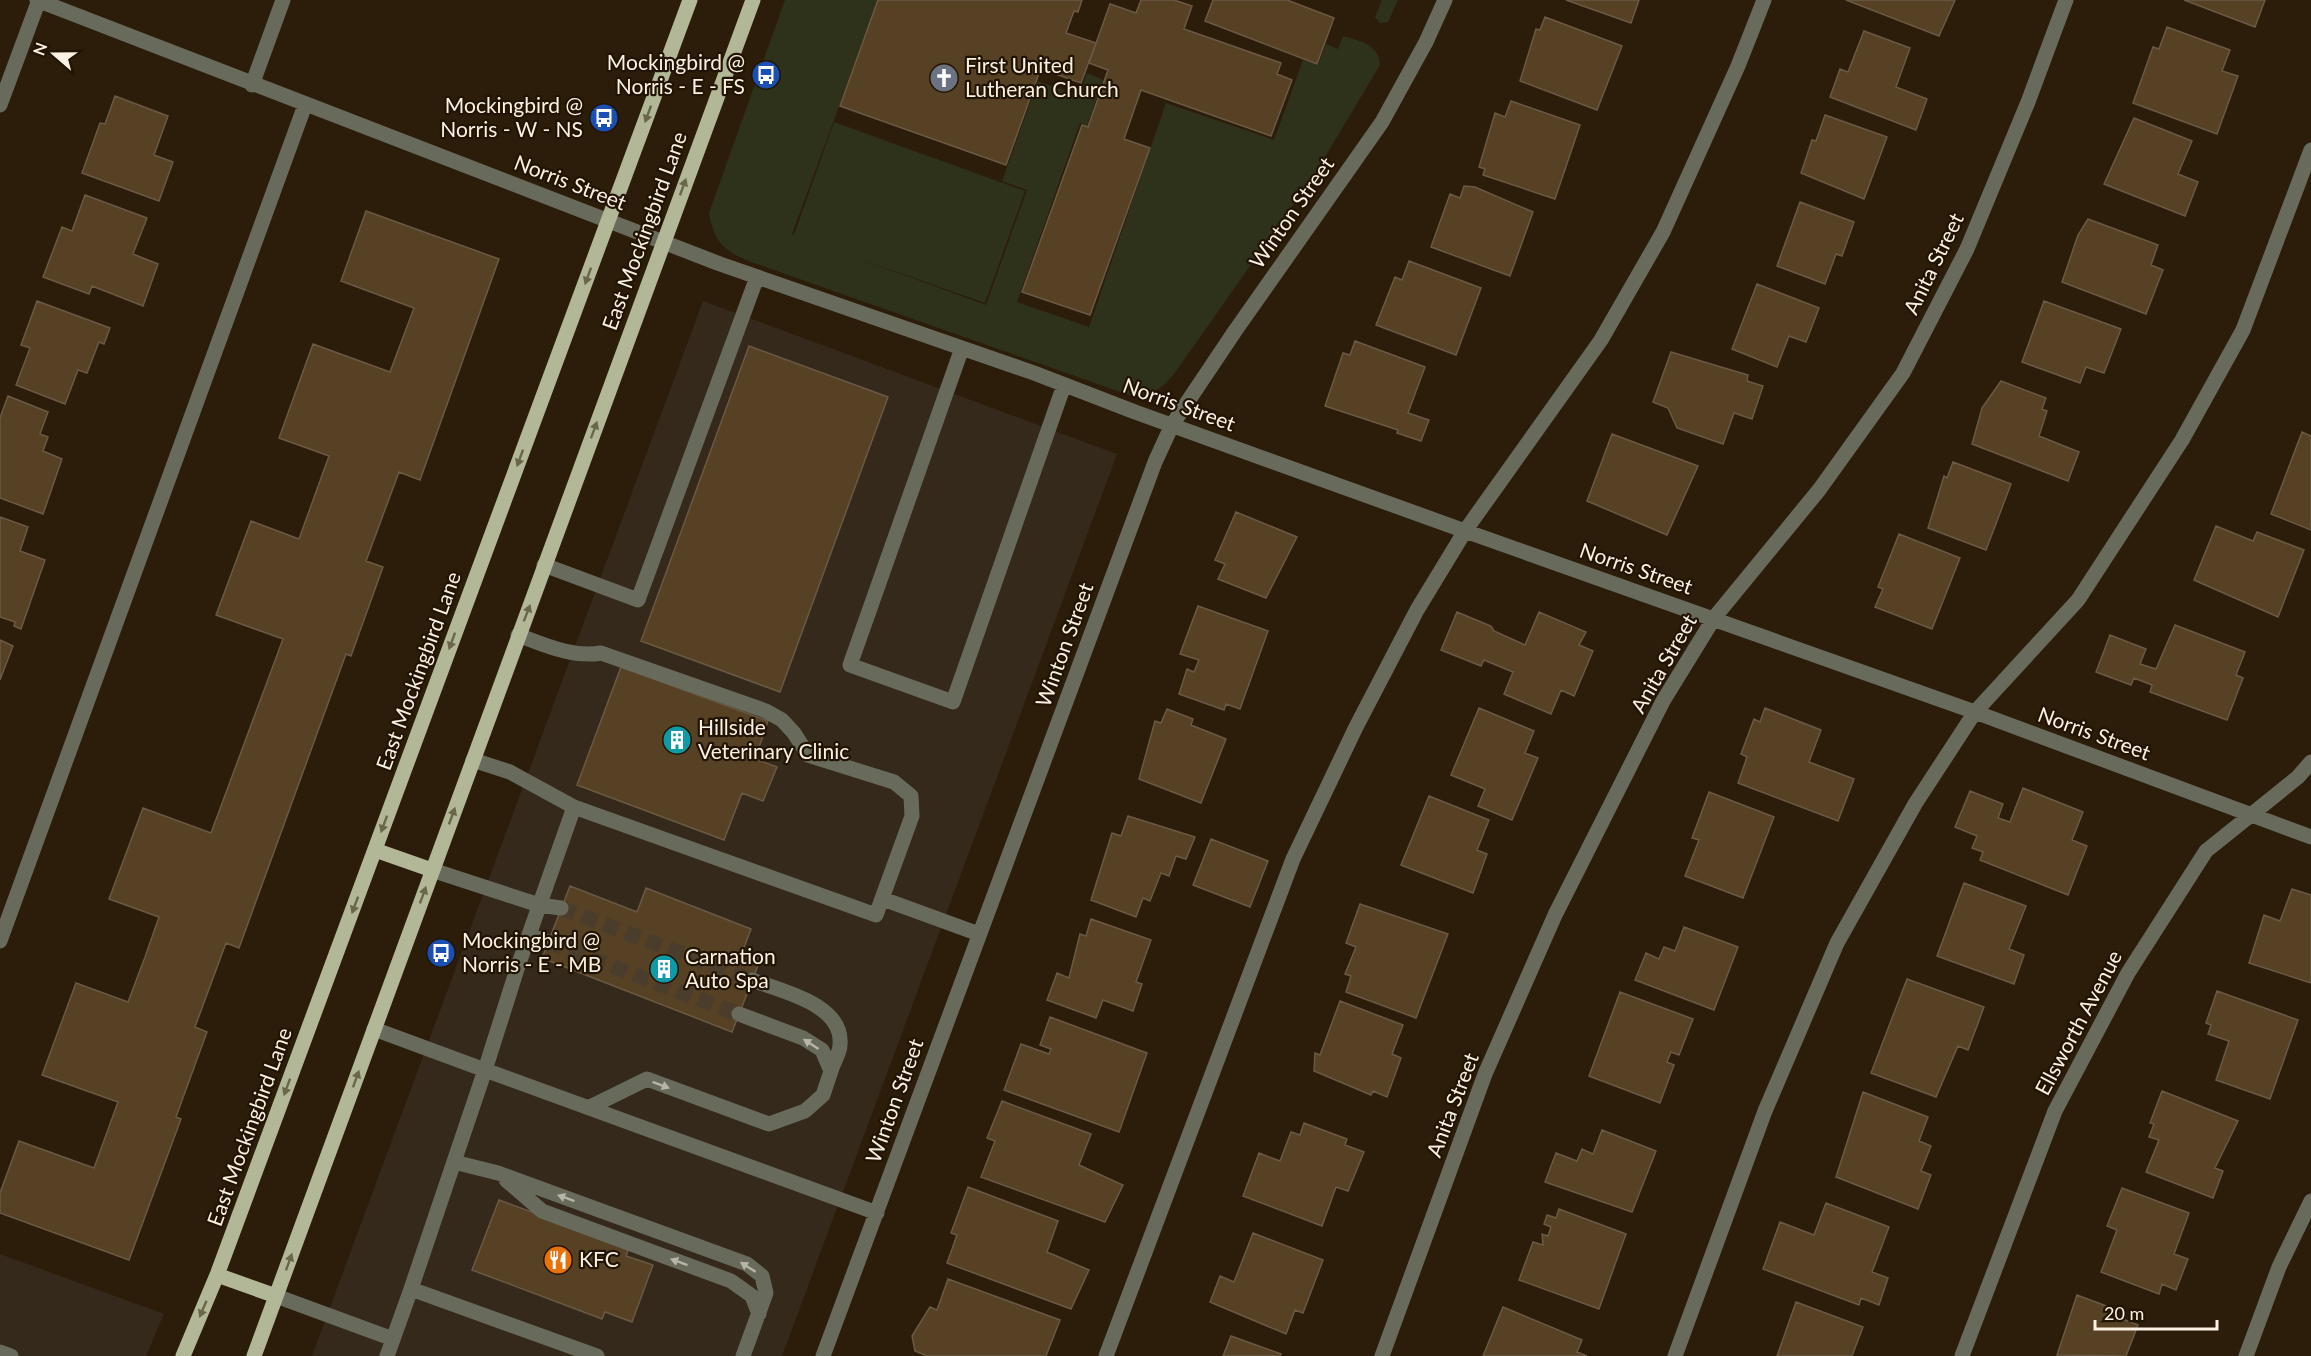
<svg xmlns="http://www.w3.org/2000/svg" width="2311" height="1356" font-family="Lato,sans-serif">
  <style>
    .commercial { fill: #35291b }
    .green { fill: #2f321b }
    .building { fill: #574125; stroke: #6a5944; stroke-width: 1.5 }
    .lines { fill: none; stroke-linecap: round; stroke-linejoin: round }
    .minor-tunnel { stroke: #4b3d2b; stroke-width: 15; stroke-dasharray: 15 8; stroke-linecap: butt }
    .minor { stroke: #686b5c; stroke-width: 15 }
    .major { stroke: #b1b797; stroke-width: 15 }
    .oneway { fill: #6a664c }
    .oneway2 { fill: #b8b4a7 }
    .labels { text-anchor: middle; stroke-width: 4.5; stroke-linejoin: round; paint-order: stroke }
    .poi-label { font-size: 21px; fill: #faf0e4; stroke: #221402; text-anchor: start }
    .street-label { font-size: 21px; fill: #faf0e4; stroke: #221402 }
  </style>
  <rect width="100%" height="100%" fill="#2c1d0a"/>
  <!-- commercial -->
  <path class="commercial" d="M703,301L1117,454L782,1356H312Z
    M0,1254L164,1314L146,1356H0Z"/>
  <!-- green -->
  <path class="green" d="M785,0H878L792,234L794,235L834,122L1025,191L985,303L849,255L986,305L1027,190L1002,181L1038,81L1079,96L1087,73L1103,80L1087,126L1080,123L1017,302L1089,327L1166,103L1274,140L1303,60L1318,65L1326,44L1338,49L1343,36C1360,41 1379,44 1380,65L1316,172L1179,367C1164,387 1156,396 1129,395L751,262C724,251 714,242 709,213Z
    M1382,0H1398L1388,22L1380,23L1375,17Z"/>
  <!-- building -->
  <path class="building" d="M878,0H1082L1078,12L1074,11L1066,33L1096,43L1081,83L1050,72L1051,68L1042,65L1006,165L840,106Z
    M1141,0H1174L1192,6L1184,29L1281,63L1277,74L1292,80L1271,136L1141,90L1124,139L1150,148L1090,315L1022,292L1082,125L1088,127L1108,70L1089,63L1110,4L1136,13Z
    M1213,0H1287L1334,18L1317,64L1205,21Z
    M1566,0H1639L1631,23Z
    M1846,0H1955L1939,36Z
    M2184,0H2265L2255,27Z
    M1545,17L1622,46L1597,110L1520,81L1536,29L1540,30Z
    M2167,27L2230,50L2222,71L2238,76L2217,134L2133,103L2153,47L2159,49Z
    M1864,31L1910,48L1896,87L1927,99L1916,130L1830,97L1840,69L1848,72Z
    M115,96L168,116L154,155L173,162L159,201L82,173L100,123L105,124Z
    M1511,101L1580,125L1555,199L1483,175L1485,169L1479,167L1495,113L1505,117Z
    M1825,115L1887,137L1864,199L1801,173L1812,140L1816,141Z
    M2134,118L2192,141L2178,174L2198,182L2185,216L2104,184Z
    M1464,186L1475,187L1533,212L1510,276L1431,247L1450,194L1460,198Z
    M85,195L147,218L133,254L158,264L143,306L92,286L89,294L43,277L62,227L72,231Z
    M1800,202L1854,222L1842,256L1836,254L1825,284L1777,266Z
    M366,211L499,259L420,480L399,472L366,561L383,567L351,656L346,654L239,948L226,943L195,1027L207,1032L176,1117L181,1119L129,1260L0,1213V1193L19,1141L94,1168L118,1102L42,1075L76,983L128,1002L145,957L159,917L109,899L143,808L211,833L283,639L216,615L251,521L299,539L329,456L279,438L313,344L390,372L414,308L341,281Z
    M2088,219L2158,245L2151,265L2163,270L2146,314L2062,282L2078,235Z
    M1409,261L1481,288L1456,355L1376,325L1395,277L1402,280Z
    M1757,284L1819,308L1806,342L1789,336L1777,367L1732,349Z
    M37,301L110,328L104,344L99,342L87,373L78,370L65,404L16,385L30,348L21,345Z
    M2044,301L2121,329L2104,373L2086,367L2080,383L2022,362Z
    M1355,341L1425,367L1408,413L1429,420L1421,441L1397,433L1398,430L1325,406L1343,353L1350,355Z
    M749,346L888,397L780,692L641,641Z
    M1671,352L1748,375L1747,381L1763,386L1752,419L1734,413L1723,444L1677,428L1668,408L1653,402Z
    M2001,381L2046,398L2042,409L2047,411L2039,436L2079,452L2068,481L1972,444L1982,408Z
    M8,396L48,412L40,434L48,437L43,451L62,459L43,514L0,498V418Z
    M2302,432L2311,436V530L2271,514Z
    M1612,434L1698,466L1667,535L1587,501Z
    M1953,462L2011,484L1986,550L1928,528L1944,476L1947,478Z
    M1236,512L1297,537L1266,598L1218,579L1225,564L1215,560Z
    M0,517L28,527L20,551L45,560L21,629L14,626L15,622L0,617Z
    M2216,526L2253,541L2257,532L2304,550L2278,617L2194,580Z
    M1899,534L1960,558L1932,629L1875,607L1883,589L1878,587Z
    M1198,606L1268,631L1240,709L1226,704L1224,710L1179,694L1187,669L1194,672L1199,660L1180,654Z
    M1457,612L1491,626L1494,631L1525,645L1539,612L1586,632L1579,645L1593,651L1574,696L1561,690L1551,714L1504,694L1513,672L1484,660L1481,666L1441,650Z
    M2175,625L2245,652L2236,675L2243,678L2227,720L2150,692L2152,685L2134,678L2131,685L2096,672L2110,635L2146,649L2140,664L2156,669Z
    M0,640L13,646L0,680Z
    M621,667L768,721L755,759L777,767L763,801L742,793L724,840L577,785Z
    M1479,708L1534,731L1525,753L1538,758L1512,820L1478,806L1485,789L1451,775Z
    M1765,708L1821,730L1809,762L1854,779L1838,821L1738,783L1747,757L1741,754L1754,719L1760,722Z
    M1167,709L1193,719L1191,725L1226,739L1201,803L1139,779L1155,721L1161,723Z
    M2023,788L2083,812L2072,840L2087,846L2068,895L1980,860L1983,852L1972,848L1977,836L1955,827L1970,791L2003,804L1998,818L2010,822Z
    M1709,792L1774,817L1743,898L1685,876L1699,840L1692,838Z
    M1429,796L1489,820L1477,850L1487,854L1473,893L1401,865Z
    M1128,816L1195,837L1186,859L1176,856L1169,876L1161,873L1150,901L1143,898L1136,917L1091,900L1112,833L1121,836Z
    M1211,839L1268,861L1250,907L1193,885Z
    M1964,883L2026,906L2009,949L2024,955L2014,984L1937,956Z
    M570,886L637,912L646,888L751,929L743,950L761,958L732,1032L542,958Z
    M2292,889L2311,895V983L2249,963L2264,915L2280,921Z
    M1360,904L1448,934L1416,1018L1346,992L1351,976L1345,974L1356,947L1346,943Z
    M1091,919L1151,940L1136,982L1142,984L1133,1011L1103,1000L1096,1018L1047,1000L1057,973L1069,978L1080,934L1086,936Z
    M1684,927L1738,947L1714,1010L1635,980L1646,953L1659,959L1664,947L1675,951Z
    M1907,979L1984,1007L1968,1050L1958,1046L1936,1097L1871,1073Z
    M2217,991L2298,1020L2270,1099L2216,1080L2229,1041L2208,1034L2211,1025L2206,1023Z
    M1620,992L1693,1019L1679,1055L1671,1052L1667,1062L1674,1065L1660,1103L1589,1076Z
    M1340,1001L1403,1025L1392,1054L1401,1058L1387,1097L1373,1091L1371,1095L1314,1071L1315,1053L1320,1055Z
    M1050,1017L1147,1053L1119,1132L1004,1090L1021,1044L1049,1054L1051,1049L1040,1045Z
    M2162,1091L2238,1121L2215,1168L2223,1171L2213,1198L2146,1172L2159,1140L2149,1137L2154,1124L2150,1123Z
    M1863,1092L1928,1117L1919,1141L1931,1146L1921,1171L1931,1175L1918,1209L1836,1177Z
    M1002,1101L1091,1134L1079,1165L1123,1185L1105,1222L981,1177L995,1141L987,1138Z
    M1304,1123L1347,1139L1345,1145L1364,1152L1348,1191L1336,1187L1322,1226L1243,1196L1259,1153L1280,1161L1291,1132L1300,1135Z
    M1602,1130L1656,1151L1632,1212L1545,1182L1556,1153L1577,1161L1582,1149L1593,1154Z
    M968,1187L1058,1221L1047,1252L1089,1270L1071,1309L947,1263L957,1235L951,1233Z
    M2122,1188L2189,1213L2174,1254L2188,1259L2176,1290L2162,1284L2159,1294L2101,1272L2117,1230L2107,1226Z
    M499,1200L629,1248L626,1256L653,1265L632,1322L605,1312L602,1319L472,1270Z
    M1826,1203L1889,1227L1872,1272L1888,1278L1879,1305L1861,1298L1859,1305L1763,1269L1780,1222L1814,1235Z
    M1559,1209L1626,1234L1599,1309L1519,1280L1533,1242L1543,1245L1542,1234L1548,1236L1551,1227L1544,1224L1547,1215L1556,1218Z
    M1253,1233L1323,1260L1303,1313L1295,1310L1286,1334L1210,1302L1220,1276L1234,1282Z
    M948,1279L1060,1320L1046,1356H927L915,1351L912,1336L930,1307L937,1310Z
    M2077,1295L2109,1307L2107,1313L2138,1325L2126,1356L2057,1355Z
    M1796,1302L1863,1327L1852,1356H1777Z
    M1503,1307L1582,1340L1577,1352L1587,1356H1483Z
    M1231,1336L1281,1354L1280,1356H1223Z"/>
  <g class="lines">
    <!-- minor-tunnel -->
    <path class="minor-tunnel" d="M561,908L752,980
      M548,942L739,1014"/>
    <!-- minor -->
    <path class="minor" d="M37,0L720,264L1034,373L1135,412L1465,531L1975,712L2311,837
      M252,85L283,0
      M0,105L39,0
      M962,348L850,665L953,702L1064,385
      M544,565L638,600L757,277
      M518,635C545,645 573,658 601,653L766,711L782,720L794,733L808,755L894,782L911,796L912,816L876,915L574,807
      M473,760L510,772L574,807L518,966L485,1070L877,1213
      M432,870L539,905L561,908
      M883,899L979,934
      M529,935L548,942
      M0,941L305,105
      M752,980C781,991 844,1004 840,1045C840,1053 833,1063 831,1071
      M374,1029L485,1070L411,1289
      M590,1107L647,1079L769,1124L805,1111L823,1095L831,1071L822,1050L803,1038L739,1014
      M454,1162L498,1173L747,1264L762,1276L766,1293L743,1356
      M506,1180L542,1211L731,1281L752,1296L759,1314
      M276,1296L393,1339
      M0,1352L11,1356
      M387,1356L411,1289L597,1356
      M823,1356L1155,462L1172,425L1235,331L1382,122L1426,42L1445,0
      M1106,1356L1293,859L1356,727L1417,610L1465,531L1601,340L1663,232L1738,66L1764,0
      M1382,1356L1485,1074L1555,915L1663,701L1714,618L1819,490L1903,373L1967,249L2028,102L2066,0
      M1675,1356L1765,1111L1837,943L1915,804L1975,712L2078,600L2182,440L2243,330L2311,150
      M1962,1356L2055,1111L2128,973L2206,851L2298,777L2311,762
      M2246,1356L2279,1267L2311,1201"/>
    <!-- major -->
    <path class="major" d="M375,850L432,870
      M217,1275L276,1296
      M183,1356L217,1275L690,0
      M254,1356L753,0"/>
  </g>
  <!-- one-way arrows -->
  <defs><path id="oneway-solid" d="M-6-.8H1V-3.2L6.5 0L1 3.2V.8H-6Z" transform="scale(1.5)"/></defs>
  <g class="oneway">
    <use href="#oneway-solid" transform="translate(648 114) rotate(110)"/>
    <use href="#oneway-solid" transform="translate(683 187) rotate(-70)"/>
    <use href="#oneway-solid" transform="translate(588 276) rotate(110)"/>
    <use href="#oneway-solid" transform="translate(594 430) rotate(-70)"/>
    <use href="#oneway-solid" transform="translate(520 458) rotate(110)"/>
    <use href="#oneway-solid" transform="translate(527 613) rotate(-69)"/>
    <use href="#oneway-solid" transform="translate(452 641) rotate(110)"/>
    <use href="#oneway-solid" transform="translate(452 816) rotate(-70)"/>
    <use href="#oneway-solid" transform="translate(384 824) rotate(110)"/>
    <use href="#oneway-solid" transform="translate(423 895) rotate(-70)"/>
    <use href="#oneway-solid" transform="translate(355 905) rotate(110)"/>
    <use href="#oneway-solid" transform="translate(356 1079) rotate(-70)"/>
    <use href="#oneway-solid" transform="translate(287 1087) rotate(110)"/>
    <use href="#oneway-solid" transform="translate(289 1262) rotate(-70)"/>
    <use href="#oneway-solid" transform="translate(203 1309) rotate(113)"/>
  </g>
  <g class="oneway2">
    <use href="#oneway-solid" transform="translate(811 1044) rotate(-147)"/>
    <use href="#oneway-solid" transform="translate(661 1085) rotate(21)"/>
    <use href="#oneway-solid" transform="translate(566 1198) rotate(-160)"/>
    <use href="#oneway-solid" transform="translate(679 1262) rotate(-160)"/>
    <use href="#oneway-solid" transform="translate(748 1267) rotate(-148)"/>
  </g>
  <!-- icons -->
  <defs>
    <g id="bus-disc" transform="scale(1.5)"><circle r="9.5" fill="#1a4fb4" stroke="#221402"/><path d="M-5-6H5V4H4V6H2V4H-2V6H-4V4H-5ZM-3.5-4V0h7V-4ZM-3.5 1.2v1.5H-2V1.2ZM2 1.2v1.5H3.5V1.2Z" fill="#fff"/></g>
    <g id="church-disc" transform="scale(1.5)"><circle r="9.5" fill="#6b7280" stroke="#221402"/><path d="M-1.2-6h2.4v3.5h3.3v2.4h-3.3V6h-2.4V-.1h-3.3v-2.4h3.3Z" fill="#fff"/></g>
    <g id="building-disc" transform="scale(1.5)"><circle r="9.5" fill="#0f9aa8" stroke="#221402"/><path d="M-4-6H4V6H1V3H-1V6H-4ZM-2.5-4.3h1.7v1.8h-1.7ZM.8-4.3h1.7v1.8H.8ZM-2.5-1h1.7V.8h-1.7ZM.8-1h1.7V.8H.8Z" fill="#fff"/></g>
    <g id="restaurant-disc" transform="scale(1.5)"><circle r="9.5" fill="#e8710a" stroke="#221402"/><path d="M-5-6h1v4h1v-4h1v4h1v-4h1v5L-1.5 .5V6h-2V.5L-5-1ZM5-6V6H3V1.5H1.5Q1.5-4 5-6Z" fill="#fff"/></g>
  </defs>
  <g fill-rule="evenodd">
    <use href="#bus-disc" x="766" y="75"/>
    <use href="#church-disc" x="944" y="78"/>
    <use href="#bus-disc" x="604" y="118"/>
    <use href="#building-disc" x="677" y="740"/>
    <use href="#bus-disc" x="441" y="953"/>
    <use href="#building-disc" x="664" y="969"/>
    <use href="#restaurant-disc" x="558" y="1260"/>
  </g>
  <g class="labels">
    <!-- poi labels -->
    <g class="poi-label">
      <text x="745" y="70" text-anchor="end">Mockingbird @<tspan x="745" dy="24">Norris - E - FS</tspan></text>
      <text x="965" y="73">First United<tspan x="965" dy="24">Lutheran Church</tspan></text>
      <text x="583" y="113" text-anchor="end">Mockingbird @<tspan x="583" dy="24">Norris - W - NS</tspan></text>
      <text x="698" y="735">Hillside<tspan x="698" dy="24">Veterinary Clinic</tspan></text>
      <text x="462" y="948">Mockingbird @<tspan x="462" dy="24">Norris - E - MB</tspan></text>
      <text x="685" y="964">Carnation<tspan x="685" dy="24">Auto Spa</tspan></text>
      <text x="579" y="1267">KFC</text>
    </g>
    <!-- street labels -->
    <g class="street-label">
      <text transform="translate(570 183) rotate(21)" y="7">Norris Street</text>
      <text transform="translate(1292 213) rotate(-55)" y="7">Winton Street</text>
      <text transform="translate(645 231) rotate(-70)" y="7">East Mockingbird Lane</text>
      <text transform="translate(1934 264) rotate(-64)" y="7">Anita Street</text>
      <text transform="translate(1179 405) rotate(20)" y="7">Norris Street</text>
      <text transform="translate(1636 569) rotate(19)" y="7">Norris Street</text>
      <text transform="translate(1065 645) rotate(-70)" y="7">Winton Street</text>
      <text transform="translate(1664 664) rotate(-60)" y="7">Anita Street</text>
      <text transform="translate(419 671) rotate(-70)" y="7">East Mockingbird Lane</text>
      <text transform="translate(2094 734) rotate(20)" y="7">Norris Street</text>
      <text transform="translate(2079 1023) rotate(-62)" y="7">Ellsworth Avenue</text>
      <text transform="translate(895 1101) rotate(-70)" y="7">Winton Street</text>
      <text transform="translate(1453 1105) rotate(-69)" y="7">Anita Street</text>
      <text transform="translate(250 1127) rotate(-70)" y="7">East Mockingbird Lane</text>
    </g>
  </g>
  <!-- north arrow -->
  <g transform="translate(54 54) rotate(290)" stroke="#221402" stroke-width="4.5" paint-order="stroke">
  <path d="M0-4.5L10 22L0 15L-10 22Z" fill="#faf0e4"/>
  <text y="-9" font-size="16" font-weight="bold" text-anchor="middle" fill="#faf0e4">N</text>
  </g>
  <!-- scale -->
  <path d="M2095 1320v9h122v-9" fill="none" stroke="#faf0e4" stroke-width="3"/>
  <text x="2104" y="1320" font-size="18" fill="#faf0e4" stroke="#221402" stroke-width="4.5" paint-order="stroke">20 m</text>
</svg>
